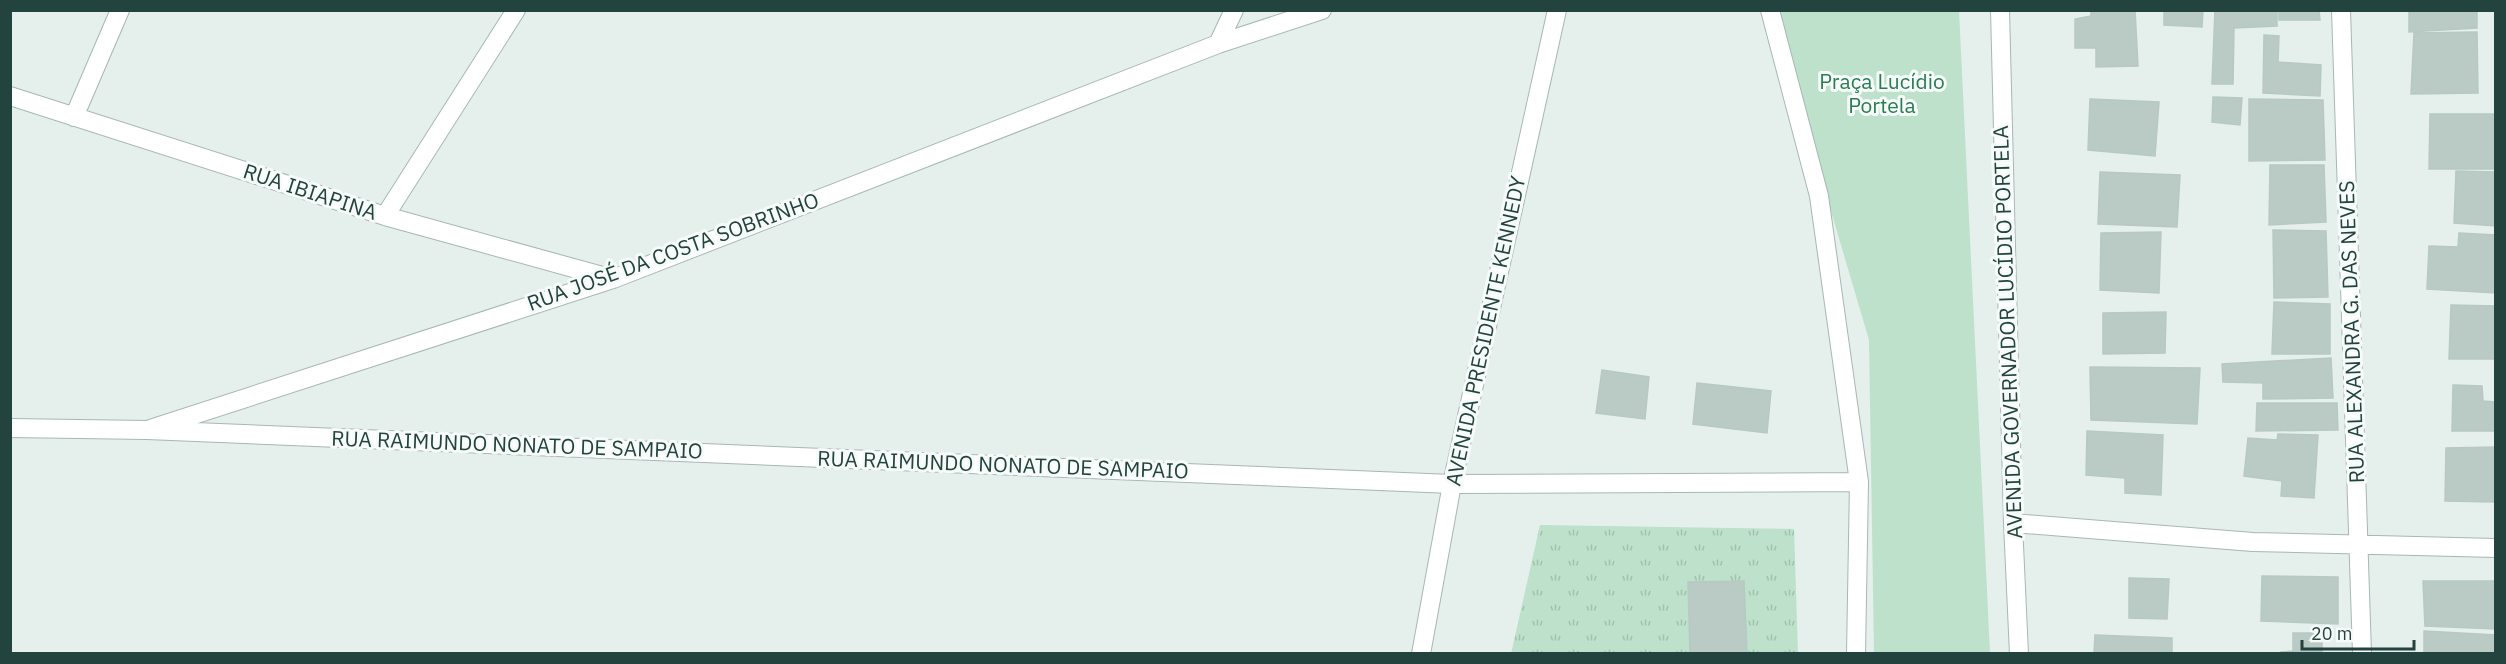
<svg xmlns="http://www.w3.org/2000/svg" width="2506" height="664" font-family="'IBM Plex Sans',sans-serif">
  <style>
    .grass { fill: url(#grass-tufts) }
    .park { fill: #bde1cb }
    .building { fill: #bacac5; stroke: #b7c9c4; stroke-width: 1.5 }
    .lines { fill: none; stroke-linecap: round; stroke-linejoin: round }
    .minor-casing { stroke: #a7b8b4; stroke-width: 20 }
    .tertiary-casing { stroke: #a7b8b4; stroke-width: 20 }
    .minor { stroke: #fff; stroke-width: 18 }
    .tertiary { stroke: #fff; stroke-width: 18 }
    .labels { text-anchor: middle; stroke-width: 6; stroke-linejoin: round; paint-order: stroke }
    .park-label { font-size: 21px; fill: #2a7c53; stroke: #f6fbf9 }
    .street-label { font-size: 21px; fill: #23433e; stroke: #f6fbf9 }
  </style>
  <defs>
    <pattern id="grass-tufts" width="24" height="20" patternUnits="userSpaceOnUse" patternTransform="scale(1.5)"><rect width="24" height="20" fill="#bde1cb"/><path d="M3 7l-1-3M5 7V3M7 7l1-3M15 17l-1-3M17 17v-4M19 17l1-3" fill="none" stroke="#a2c2af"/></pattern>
  </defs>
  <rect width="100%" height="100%" fill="#e5efec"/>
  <!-- grass -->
  <path class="grass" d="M1540,525L1794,529L1798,653L1511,654Z"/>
  <!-- park -->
  <path class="park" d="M1772,11H1959L1990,653H1874L1869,340Z"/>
  <!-- building -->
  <path class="building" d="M2091,10H2135L2138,66L2096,67V48H2075V19L2091,16Z
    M2164,10H2203L2202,27L2164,25Z
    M2215,10H2277V26L2234,28L2233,84H2212Z
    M2279,10H2319L2320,20H2279Z
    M2409,10H2477V28L2409,32Z
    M2477,32L2478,93L2411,94L2414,33Z
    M2264,35L2279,36L2278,62L2321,65L2320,96L2263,93Z
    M2213,97L2242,98L2240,125L2212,122Z
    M2090,99L2159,102L2155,156L2088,150Z
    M2249,99L2323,100L2325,160L2249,161Z
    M2430,114H2496V169H2429Z
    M2270,165H2324L2326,222L2269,225Z
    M2456,171L2496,172V226L2454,223Z
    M2100,172L2180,175L2177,227L2098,224Z
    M2273,230L2326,231L2328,297L2274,298Z
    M2161,232L2159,293L2100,290L2101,233Z
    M2459,233L2496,235V293L2427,289L2429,246L2458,247Z
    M2274,302L2330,304V354H2272Z
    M2451,305L2496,306V359H2449Z
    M2166,312L2165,353L2103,354V313Z
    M2331,358L2333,398L2263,399V383L2223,382L2222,364Z
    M2090,367L2200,368L2197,424L2091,420Z
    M1602,370L1649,377L1645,419L1596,413Z
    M1697,383L1771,391L1767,433L1693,424Z
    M2453,385L2482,386L2483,401L2496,402V431H2452Z
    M2257,403H2337L2338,430L2256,431Z
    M2087,431L2163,435L2161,495L2125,493V478L2086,475Z
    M2278,434L2318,435L2314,498L2281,496L2282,481L2244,476L2248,438L2277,440Z
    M2496,447V502L2445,501L2446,448Z
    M2262,576L2338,577V624L2261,621Z
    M2129,578L2169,579L2167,619L2129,618Z
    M1744,581L1747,654H1690L1688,582Z
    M2423,581H2496V629L2425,626Z
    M2424,631L2496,635V654H2424Z
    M2293,633H2322V654H2281V652L2293,651Z
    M2095,635L2172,638V654H2094Z"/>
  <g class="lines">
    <!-- minor casing -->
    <g class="minor-casing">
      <path id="minor" d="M1770,10L1819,196L1859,482L1856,654
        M2000,10L2013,523L2019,654
        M2341,10L2362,654
        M1218,44L1234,10
        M10,96L385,216L613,279
        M74,117L120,10
        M385,216L516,10
        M10,428L147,430L613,279L1218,44L1322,10
        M147,430L1452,484L1859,482
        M2013,523L2253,542L2496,548"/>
    </g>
    <!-- tertiary casing -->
    <g class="tertiary-casing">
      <path id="tertiary" d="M1421,654L1452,484L1557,10"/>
    </g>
    <!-- minor -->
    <use href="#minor" class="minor"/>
    <!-- tertiary -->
    <use href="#tertiary" class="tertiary"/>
  </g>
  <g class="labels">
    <!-- park labels -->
    <g class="park-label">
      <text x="1882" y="89">Praça Lucídio<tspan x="1882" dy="24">Portela</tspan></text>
    </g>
    <!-- street labels -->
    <g class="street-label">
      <text transform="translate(310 192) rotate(18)" y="7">RUA IBIAPINA</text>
      <text transform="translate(673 252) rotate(-20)" y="7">RUA JOSÉ DA COSTA SOBRINHO</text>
      <text transform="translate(1486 331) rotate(-78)" y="7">AVENIDA PRESIDENTE KENNEDY</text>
      <text transform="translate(2008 332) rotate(-92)" y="7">AVENIDA GOVERNADOR LUCÍDIO PORTELA</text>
      <text transform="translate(2352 332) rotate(-92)" y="7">RUA ALEXANDRA G. DAS NEVES</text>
      <text transform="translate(517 445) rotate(2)" y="7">RUA RAIMUNDO NONATO DE SAMPAIO</text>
      <text transform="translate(1003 465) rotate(2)" y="7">RUA RAIMUNDO NONATO DE SAMPAIO</text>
    </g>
  </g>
  <!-- border -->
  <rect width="2506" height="664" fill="none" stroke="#23433e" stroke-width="24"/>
  <!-- scale -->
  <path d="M2302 640v9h112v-9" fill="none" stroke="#23433e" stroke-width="3"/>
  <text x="2311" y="640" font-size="18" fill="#23433e" stroke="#f6fbf9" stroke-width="4.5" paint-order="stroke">20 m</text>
</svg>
